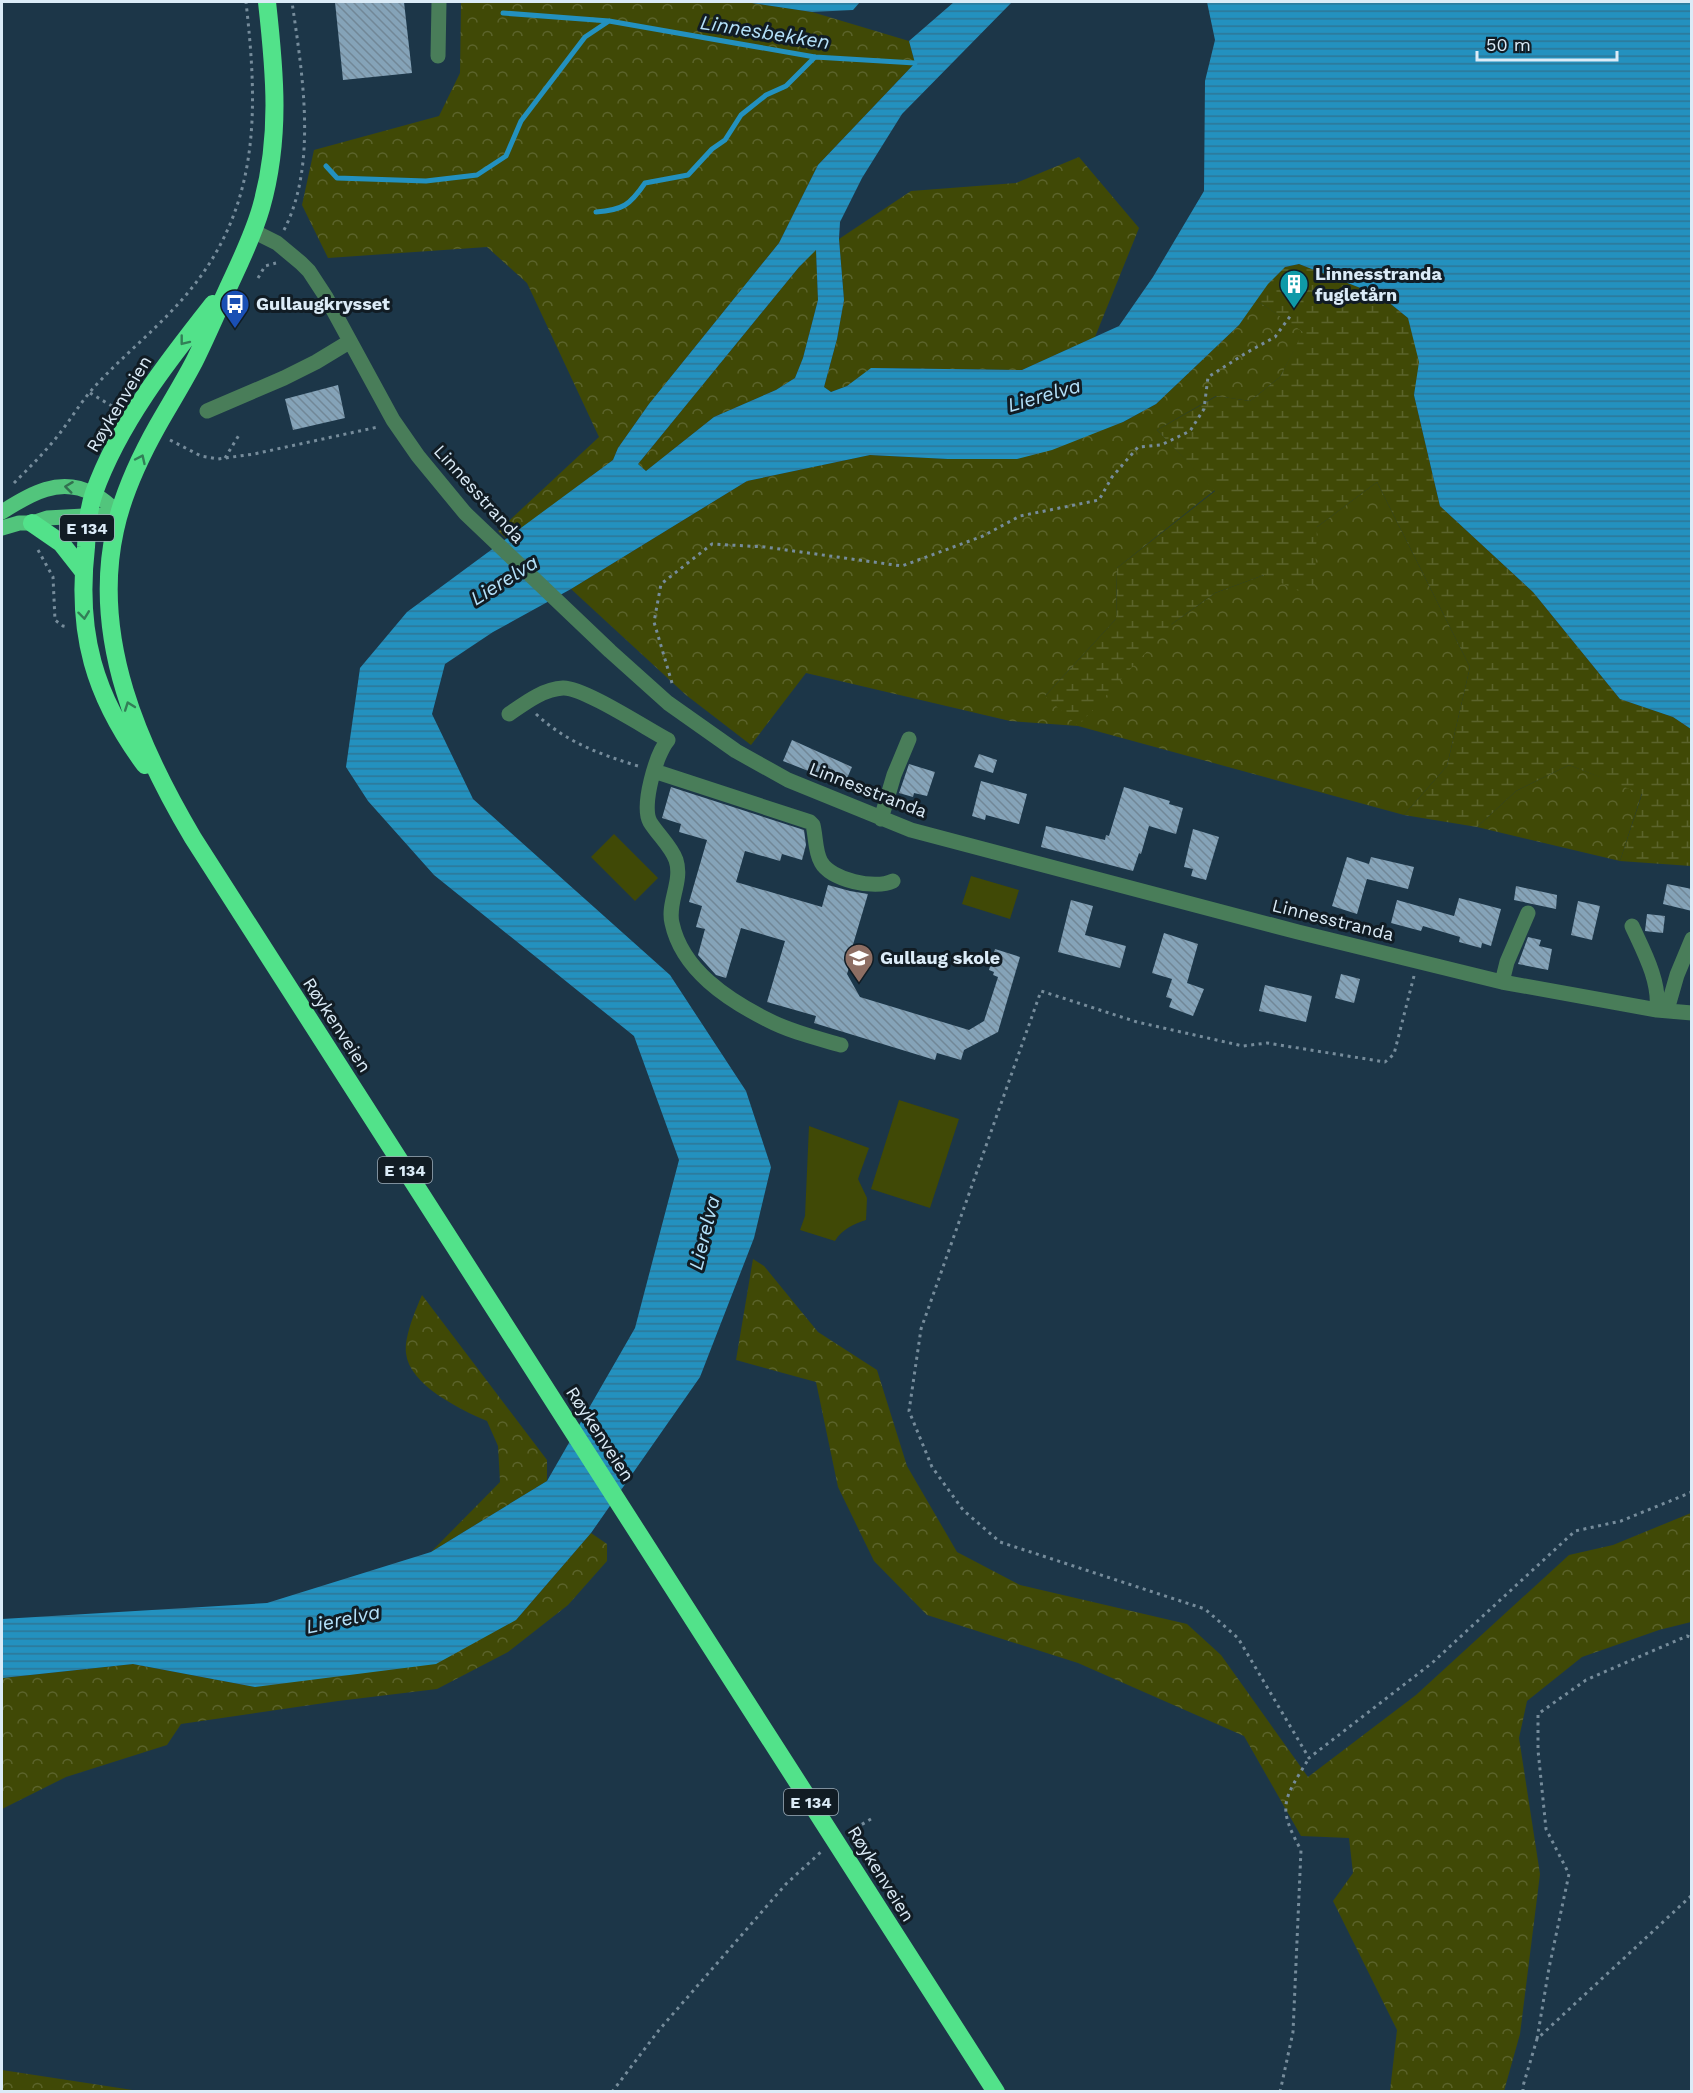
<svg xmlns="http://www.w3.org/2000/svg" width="1693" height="2093" font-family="'Work Sans',sans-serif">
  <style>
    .grass { fill: #404906 }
    .forest { fill: url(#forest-crowns) }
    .wetland { fill: url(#wetland-marsh) }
    .water { fill: url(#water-rules); fill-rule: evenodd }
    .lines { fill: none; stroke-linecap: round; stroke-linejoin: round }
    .stream { stroke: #2391bf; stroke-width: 5 }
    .building { fill: url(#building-back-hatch) }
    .path { stroke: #768c9b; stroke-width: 3; stroke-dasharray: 3 4.5; stroke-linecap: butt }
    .minor { stroke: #497d59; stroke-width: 15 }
    .major { stroke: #52c57c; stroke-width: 15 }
    .highway { stroke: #52e28a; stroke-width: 18 }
    .oneway { stroke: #327f57 }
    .oneway2 { stroke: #327050 }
    .labels { text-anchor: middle; stroke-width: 6; stroke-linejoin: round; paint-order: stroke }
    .shield { fill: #111c24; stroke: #9eadb8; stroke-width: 1.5 }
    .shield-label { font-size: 16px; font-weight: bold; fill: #dbebf7 }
    .poi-label { font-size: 18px; font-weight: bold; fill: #dbebf7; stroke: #111c24; text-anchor: start }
    .street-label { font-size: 18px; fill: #dbebf7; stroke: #111c24 }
    .water-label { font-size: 20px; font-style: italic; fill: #b4e1fa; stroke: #111c24 }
  </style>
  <defs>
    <pattern id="forest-crowns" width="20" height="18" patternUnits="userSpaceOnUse" patternTransform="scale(1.5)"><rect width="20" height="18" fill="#404906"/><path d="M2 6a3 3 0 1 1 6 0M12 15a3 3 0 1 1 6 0" fill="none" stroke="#5b632b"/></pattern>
    <pattern id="wetland-marsh" width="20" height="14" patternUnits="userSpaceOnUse" patternTransform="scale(1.5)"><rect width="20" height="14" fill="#404906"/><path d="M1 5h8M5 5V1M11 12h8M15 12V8" fill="none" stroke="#5b632b"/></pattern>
    <pattern id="water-rules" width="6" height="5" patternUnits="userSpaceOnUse" patternTransform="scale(1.5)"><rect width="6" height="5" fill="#2391bf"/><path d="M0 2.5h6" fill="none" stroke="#2e7796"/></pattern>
    <pattern id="building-back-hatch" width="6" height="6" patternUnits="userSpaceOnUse" patternTransform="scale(1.5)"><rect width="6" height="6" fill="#85a3b8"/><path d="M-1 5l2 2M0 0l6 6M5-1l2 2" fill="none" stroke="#718797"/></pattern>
  </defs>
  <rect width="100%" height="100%" fill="#1c3648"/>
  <!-- grass -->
  <path class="grass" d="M614,834L658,878L635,901L591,857Z
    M971,876L1019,890L1010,919L962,904Z
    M899,1100L959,1119L930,1208L871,1189Z
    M809,1126L869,1148L858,1179L867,1198L866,1220C854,1224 842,1229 835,1241L800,1230L805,1216Z"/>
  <!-- forest -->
  <path class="forest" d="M461,2H745L812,12L909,41L915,63L818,165L779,243L649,404L618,448L613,460L507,539L498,531L599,437L527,283L487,247L328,258L302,205L314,150L439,116L460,73Z
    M1079,157L1139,228L1095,337L1022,370L872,368L847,386L831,392L824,387L837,339L844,300L839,239L911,191L1016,183Z
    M816,249L818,300L803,358L795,378L776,390L714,417L646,471L638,464L799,267Z
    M1256,300L1304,332L1280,377L1250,401L1216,396L1157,430L1215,490L1117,568L1116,619L1045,696L1172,624L1215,593L1264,575L1317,527L1377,482L1470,667L1447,766L1404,815L1078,726L1010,721L806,673L751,745L686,695L571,589L747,481L870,455L948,459H1017L1123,422L1156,404L1239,325Z
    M1569,765L1642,793L1620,861L1477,827L1516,791Z
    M753,1259L764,1266L818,1332L877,1370L907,1466L957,1552L1020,1585L1187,1624L1221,1655L1308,1777L1416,1695L1569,1555L1613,1545L1691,1513V1622L1659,1630L1582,1657L1527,1701L1519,1738L1540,1874L1520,2034L1504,2091H1390L1397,2030L1333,1901L1353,1873L1349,1838L1301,1836L1244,1736L1078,1663L927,1615L874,1561L838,1487L816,1382L736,1360Z
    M422,1295L547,1460V1481L431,1552L500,1482L498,1446L487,1421C461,1410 409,1385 406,1353C404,1337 416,1309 422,1295Z
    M591,1533L607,1544V1561L568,1605L508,1652L437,1689L338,1701L181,1724L167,1745L66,1777L2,1809V1678L133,1664L255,1687L516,1620Z
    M2,2070L139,2091H2Z"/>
  <!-- wetland -->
  <path class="wetland" d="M1299,264L1381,296L1408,318L1420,362L1414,395L1440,506L1533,592L1620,699L1673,717L1691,729V866L1620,861L1642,794L1569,765L1516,791L1477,827L1404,815L1447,766L1470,667L1377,482L1317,527L1314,598L1264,575L1215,593L1172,624L1078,726L1045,696L1116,619L1117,568L1215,491L1157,430L1217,396L1250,401L1280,377L1303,332L1256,300L1267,284L1285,267Z"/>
  <!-- water -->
  <path class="water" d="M745,2H860L853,10L812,12Z
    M954,2H1012L902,114L862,178L840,222L839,239L844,300L837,339L824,387L831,392L847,386L871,368L1022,370L1119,326L1153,277L1204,191L1205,81L1215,40L1207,2H1691V729L1673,717L1620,699L1533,592L1440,506L1414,395L1419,362L1408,318L1381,296L1299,264L1285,267L1268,284L1239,325L1156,404L1123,422L1052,450L1017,459H948L870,455L747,481L571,589L493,632L445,664L432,714L473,799L670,975L746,1091L771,1167L754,1238L700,1377L591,1533L516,1620L436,1664L255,1687L133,1664L2,1678V1619L267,1603L431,1552L547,1481L635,1328L679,1160L634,1036L434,875L368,801L346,767L360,668L407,612L613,460L618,448L649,404L779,243L818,165L915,63L909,41ZM816,250L818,300L803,358L795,378L776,390L714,417L646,471L638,464L799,267Z"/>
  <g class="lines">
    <!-- stream -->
    <path class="stream" d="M503,13L609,21L815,57L915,63
      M326,166L337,178L426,181L477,175L506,156L521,121L585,37L609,21
      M596,212C623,210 630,205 645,183L688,175L712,149L725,140L741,115L766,95L786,86L815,57"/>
  </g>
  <!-- building -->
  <path class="building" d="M335,2H404L412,73L343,80Z
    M338,385L345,418L293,430L285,399Z
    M792,740L852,767L844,785L783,761Z
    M979,754L997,760L993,773L974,767Z
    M909,764L935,772L927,796L914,793L913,797L899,793Z
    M981,781L1027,794L1019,824L986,815L985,820L972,816Z
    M671,787L804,830L806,845L802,860L782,854L780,861L745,851L736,882L822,907L828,885L850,891L868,894L852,948L855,949L847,974L860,997L969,1030L984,1021L998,977L993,975L994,972L989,970L995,949L1020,957L998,1032L964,1050L961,1060L937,1053L935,1060L814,1023L816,1016L767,1002L785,941L741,928L726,978L716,975L698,955L705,929L696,927L702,906L689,902L707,840L679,832L681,824L662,818Z
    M1124,787L1170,801L1169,804L1183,808L1176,834L1149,826L1141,854L1139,853L1133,871L1041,847L1046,826L1105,840L1106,835L1109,836Z
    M1193,829L1219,837L1206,880L1191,876L1193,869L1184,867Z
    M1347,857L1369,864L1371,857L1414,867L1408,889L1367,879L1357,914L1332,906Z
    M1667,884L1692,889V911L1663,904Z
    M1516,886L1557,895L1556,909L1514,900Z
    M1459,898L1501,909L1491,946L1482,943L1481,948L1459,942L1460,937L1423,926L1421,931L1391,923L1397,900L1454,916Z
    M1071,900L1093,906L1085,935L1126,946L1120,968L1058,952Z
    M1578,901L1600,906L1592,940L1571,935Z
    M1647,914L1665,916L1663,933L1645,931Z
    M1164,933L1198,944L1187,983L1204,989L1193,1016L1169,1007L1172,999L1166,997L1172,979L1152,973Z
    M1528,937L1541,940L1539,946L1552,949L1548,970L1518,964Z
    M1341,974L1360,979L1354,1003L1335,998Z
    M1265,985L1312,996L1306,1022L1259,1011Z"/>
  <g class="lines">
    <!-- path -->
    <path class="path" d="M284,230C318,164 302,72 292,2
      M258,278L265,266L276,263
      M90,393L117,409
      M170,440L201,456L218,459L254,454L378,427
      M225,458L239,435
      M14,483C30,467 46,451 60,433C73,416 84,397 99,382C127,352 159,327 186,295C261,207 258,110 246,2
      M38,550L53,577L55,620L63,626L68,627
      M672,683L654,622L661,584L712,544L765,547L902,566L983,536L1020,516L1099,500L1112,477L1138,447L1161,445L1190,431L1204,409L1208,377L1246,353L1275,337L1291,315
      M536,714C566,742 599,754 638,766
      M1414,976L1394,1054L1385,1062L1267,1043L1243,1046L1137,1022L1041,991L921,1329L909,1411L932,1467L963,1510L1000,1542L1205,1609L1238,1638L1309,1758L1432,1663L1575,1531L1621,1521L1692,1492
      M849,1832L871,1819
      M1537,2039L1549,1968L1569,1874L1546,1829L1538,1750V1714L1586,1680L1687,1636L1692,1638
      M612,2092L659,2030L786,1884L822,1851
      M1280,2092L1293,2032L1301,1850C1276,1805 1284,1800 1309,1758
      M1523,2092V2086L1537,2039L1692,1895"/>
    <!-- minor -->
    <path class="minor" d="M438,56L439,2
      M253,231L277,243L301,263L309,271L326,297L393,420L418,456L465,513L610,651L668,703L736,751L788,780L911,830L1298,932L1502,982L1657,1010L1692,1013
      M207,411L284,378L316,362L349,342
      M509,714C525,703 543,689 563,688C583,687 647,729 668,740C656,754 641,806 650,822C658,835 671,846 676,860C683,881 667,903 672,923C682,970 728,1000 768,1020C791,1032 817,1038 841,1045
      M654,771L810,822L813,825C816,837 815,852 821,862C831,880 875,890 893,881
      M881,819L894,775L909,739
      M1632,926C1644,952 1660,981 1657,1010
      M1502,982L1507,962L1528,913
      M1667,1010L1677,975L1692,939"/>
    <!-- major -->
    <path class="major" d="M2,512C30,494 60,476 93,494C103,498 111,507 120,514
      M2,528L19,523H32L47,518L120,514"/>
    <!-- highway -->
    <path class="highway" d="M267,2C275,73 281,138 261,208C253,236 240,262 228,288C217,312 206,338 194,362C183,383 170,404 158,425C140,457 123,493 115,530C91,639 139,747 193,838L996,2092
      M32,523L61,543L83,571
      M145,765C94,696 76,633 86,547C87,529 88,510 94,493C119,423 168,361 213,304"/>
  </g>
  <!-- one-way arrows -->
  <defs><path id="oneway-chevron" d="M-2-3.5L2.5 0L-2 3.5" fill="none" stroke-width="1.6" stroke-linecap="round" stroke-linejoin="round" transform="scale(1.5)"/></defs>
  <g class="oneway">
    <use href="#oneway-chevron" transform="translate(184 341) rotate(128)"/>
    <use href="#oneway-chevron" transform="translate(141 459) rotate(-65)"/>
    <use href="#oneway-chevron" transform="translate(84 615) rotate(83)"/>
    <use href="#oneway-chevron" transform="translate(129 706) rotate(-110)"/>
  </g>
  <use class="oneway2" href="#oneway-chevron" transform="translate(69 487) rotate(-173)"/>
  <!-- icons -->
  <defs>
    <g id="building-pin" transform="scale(1.5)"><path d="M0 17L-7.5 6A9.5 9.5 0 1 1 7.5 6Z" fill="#0f9aa8" stroke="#111c24"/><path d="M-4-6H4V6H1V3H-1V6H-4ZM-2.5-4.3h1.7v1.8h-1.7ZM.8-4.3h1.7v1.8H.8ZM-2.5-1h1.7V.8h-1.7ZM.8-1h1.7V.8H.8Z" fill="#fff"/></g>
    <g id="bus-pin" transform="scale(1.5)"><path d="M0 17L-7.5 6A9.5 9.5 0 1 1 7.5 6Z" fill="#1a4fb4" stroke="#111c24"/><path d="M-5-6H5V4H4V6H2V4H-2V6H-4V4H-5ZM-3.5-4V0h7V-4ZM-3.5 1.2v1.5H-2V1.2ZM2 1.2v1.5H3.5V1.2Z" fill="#fff"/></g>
    <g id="school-pin" transform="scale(1.5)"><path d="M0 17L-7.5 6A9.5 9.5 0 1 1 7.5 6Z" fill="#8d6e63" stroke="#111c24"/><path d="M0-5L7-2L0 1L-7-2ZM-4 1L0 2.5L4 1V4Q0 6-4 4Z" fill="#fff"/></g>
  </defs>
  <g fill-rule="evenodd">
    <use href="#building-pin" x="1294" y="284"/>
    <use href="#bus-pin" x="235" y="304"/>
    <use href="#school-pin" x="859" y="958"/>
  </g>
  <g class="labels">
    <!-- shield labels -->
    <g class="shield">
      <rect x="60" y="515" width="54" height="26" rx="4.5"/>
      <rect x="378" y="1157" width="54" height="26" rx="4.5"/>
      <rect x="784" y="1789" width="54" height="26" rx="4.5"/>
    </g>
    <g class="shield-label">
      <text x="87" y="534">E 134</text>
      <text x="405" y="1176">E 134</text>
      <text x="811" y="1808">E 134</text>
    </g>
    <!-- poi labels -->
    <g class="poi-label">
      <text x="1315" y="280">Linnesstranda<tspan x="1315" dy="21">fugletårn</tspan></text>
      <text x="256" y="310">Gullaugkrysset</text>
      <text x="880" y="964">Gullaug skole</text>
    </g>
    <!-- street labels -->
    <g class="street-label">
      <text transform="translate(119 404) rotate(-59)" y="6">Røykenveien</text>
      <text transform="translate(479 494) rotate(48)" y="6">Linnesstranda</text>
      <text transform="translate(868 790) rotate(21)" y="6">Linnesstranda</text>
      <text transform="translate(1333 920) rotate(14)" y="6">Linnesstranda</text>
      <text transform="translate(337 1025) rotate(57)" y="6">Røykenveien</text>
      <text transform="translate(600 1434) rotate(57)" y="6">Røykenveien</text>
      <text transform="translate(881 1874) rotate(58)" y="6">Røykenveien</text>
    </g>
    <!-- water labels -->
    <g class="water-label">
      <text transform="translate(765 32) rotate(9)" y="7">Linnesbekken</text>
      <text transform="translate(1044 395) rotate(-16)" y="7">Lierelva</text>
      <text transform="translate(504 580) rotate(-32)" y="7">Lierelva</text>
      <text transform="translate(704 1233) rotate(-76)" y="7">Lierelva</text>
      <text transform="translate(343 1619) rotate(-12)" y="7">Lierelva</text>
    </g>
  </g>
  <!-- border -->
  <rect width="1693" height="2093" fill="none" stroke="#dbebf7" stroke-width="6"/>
  <!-- scale -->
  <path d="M1477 51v9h140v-9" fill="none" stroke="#dbebf7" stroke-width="3"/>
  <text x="1486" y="51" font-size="18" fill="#dbebf7" stroke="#111c24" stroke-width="4.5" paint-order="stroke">50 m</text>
</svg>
